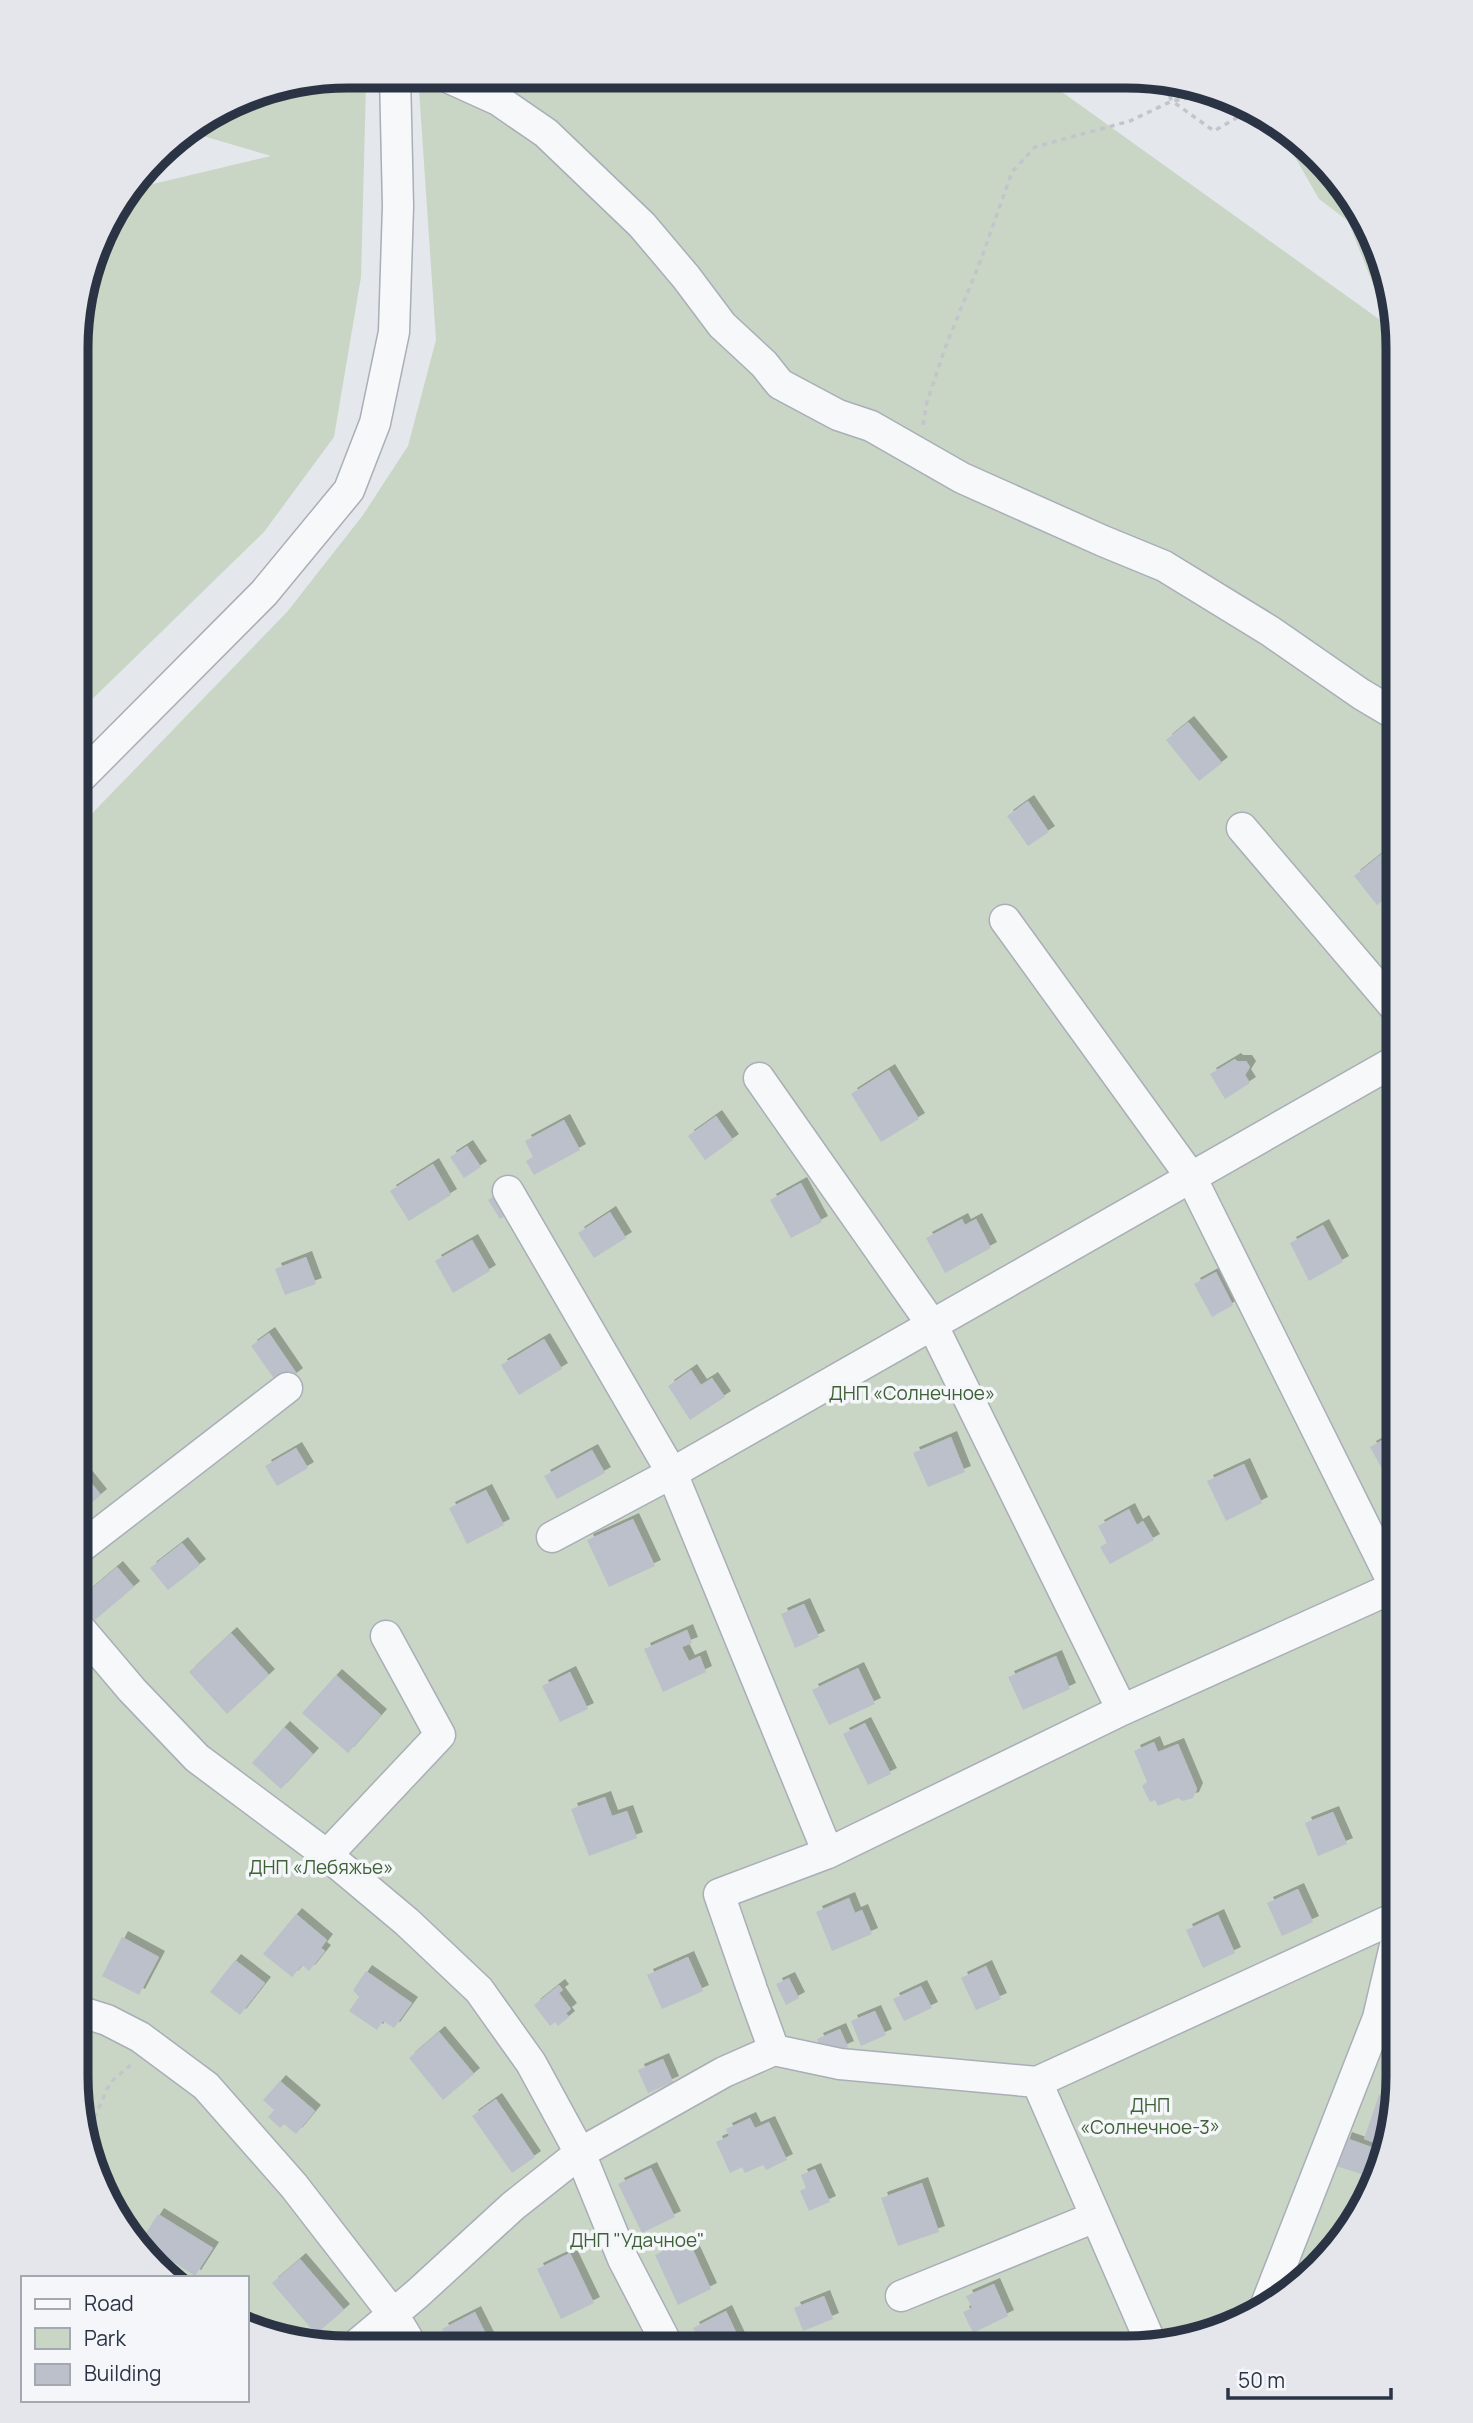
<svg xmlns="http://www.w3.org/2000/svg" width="1473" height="2423" font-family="Manrope,sans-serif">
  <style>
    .green { fill: #c9d6c5 }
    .building { fill: #bbc0ca; filter: url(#shadow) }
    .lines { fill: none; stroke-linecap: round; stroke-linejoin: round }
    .minor-casing { stroke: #a9aeb7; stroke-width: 33 }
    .path { stroke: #c2c5cb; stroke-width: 3.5; stroke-dasharray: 5 5; stroke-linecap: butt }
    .minor { stroke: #f7f8fa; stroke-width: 30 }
    .labels { text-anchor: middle; stroke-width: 7; stroke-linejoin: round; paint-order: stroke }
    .park-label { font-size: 19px; fill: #3f6138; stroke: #f4f6f9 }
    .rim { fill: none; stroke: #2b3445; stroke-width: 9 }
  </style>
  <defs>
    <filter id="shadow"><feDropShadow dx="6" dy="-6" stdDeviation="0" flood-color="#0004"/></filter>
  </defs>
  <rect width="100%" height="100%" fill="#e4e7ec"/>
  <!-- green -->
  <path class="green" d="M418,75L1041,77L1390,327L1348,221L1319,199L1275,122L1292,132L1342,182L1377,243L1398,347L1397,2094L1383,2164L1342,2241L1291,2292L1230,2327L1126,2348L312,2345L247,2328V2278H168L132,2242L96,2180L75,2076L77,829L287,612L363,515L408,446L436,340Z
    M346,76L366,85L361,277L334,437L264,532L77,714L78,312L103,227L132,189L271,156L186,131L243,96Z"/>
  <!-- building -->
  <path class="building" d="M1188,722L1222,763L1199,781L1166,740Z
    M1028,801L1049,832L1028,846L1007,816Z
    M1389,848L1398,859V889L1377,905L1354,876Z
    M1235,1059L1237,1061H1246L1250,1067L1245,1075L1250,1083L1225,1099L1210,1074Z
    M889,1070L919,1119L881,1142L851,1094Z
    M716,1116L733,1140L705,1160L688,1136Z
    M564,1120L580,1150L534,1175L526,1161L533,1157L525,1141Z
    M467,1146L481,1167L464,1178L450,1157Z
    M433,1164L451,1195L409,1221L390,1191Z
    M801,1183L822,1222L791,1238L770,1200Z
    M504,1190L516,1209L500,1219L488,1200Z
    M610,1212L626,1238L594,1258L578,1233Z
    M962,1219L965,1225L976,1219L991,1248L945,1273L926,1238Z
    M1323,1225L1343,1262L1309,1281L1290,1243Z
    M472,1240L490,1271L453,1293L435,1261Z
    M306,1257L316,1284L285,1295L275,1269Z
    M1216,1272L1233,1305L1212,1317L1194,1284Z
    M269,1333L297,1374L280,1387L251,1346Z
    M544,1339L562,1369L519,1395L501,1365Z
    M691,1370L701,1385L712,1378L725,1397L690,1420L668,1386Z
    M1397,1432V1487L1393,1489L1370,1447Z
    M951,1437L965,1472L928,1487L913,1453Z
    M296,1448L308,1468L277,1486L265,1466Z
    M592,1450L605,1473L557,1499L544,1476Z
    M1244,1464L1262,1503L1226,1521L1207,1481Z
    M81,1470L101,1495L76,1516V1473Z
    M486,1490L504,1525L467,1544L449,1508Z
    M1129,1509L1137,1525L1143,1521L1154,1540L1110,1564L1100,1547L1107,1543L1098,1526Z
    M633,1519L655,1566L609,1587L587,1540Z
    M182,1543L200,1565L168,1590L150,1568Z
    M117,1567L134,1587L95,1620L78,1600Z
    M804,1604L819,1637L795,1648L781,1614Z
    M687,1630L692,1643L682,1647L689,1661L700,1656L706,1672L663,1692L644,1649Z
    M231,1633L269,1675L227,1714L189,1672Z
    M1056,1656L1070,1689L1023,1710L1008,1677Z
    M858,1668L875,1704L829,1725L812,1690Z
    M570,1672L588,1709L560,1722L542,1686Z
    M336,1675L381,1715L348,1753L302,1713Z
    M865,1723L891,1774L868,1785L843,1734Z
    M284,1727L313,1754L281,1789L252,1763Z
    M1154,1742L1158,1752L1178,1744L1197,1789L1193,1798L1183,1801L1178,1798L1158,1806L1155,1800L1150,1802L1142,1786L1147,1782L1134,1751Z
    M605,1797L612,1816L627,1811L637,1838L589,1856L571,1809Z
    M1333,1812L1347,1844L1318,1856L1305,1823Z
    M1397,1823V1846L1389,1827Z
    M1298,1889L1313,1922L1282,1936L1267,1903Z
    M849,1898L855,1913L862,1910L872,1934L832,1951L816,1912Z
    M296,1914L327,1940L321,1948L325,1951L309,1971L302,1965L292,1977L263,1954Z
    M1218,1915L1235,1953L1203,1968L1186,1930Z
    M122,1937L159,1957L139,1995L102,1976Z
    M688,1957L703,1991L662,2009L647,1975Z
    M235,1960L265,1983L240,2015L210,1992Z
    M986,1966L1001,1999L976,2010L961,1978Z
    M366,1971L412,2003L394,2028L383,2021L377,2030L349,2011L359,1997L353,1990Z
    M789,1978L799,1998L786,2005L776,1984Z
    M559,1985L563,1990L559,1993L571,2009L566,2013L569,2017L558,2026L555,2022L550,2026L534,2005Z
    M921,1986L932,2008L904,2021L893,1999Z
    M875,2011L886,2035L861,2046L851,2021Z
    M840,2029L848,2047L825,2057L817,2039Z
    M439,2032L474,2074L443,2100L409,2058Z
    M663,2059L673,2082L648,2093L638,2070Z
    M280,2081L315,2111L296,2134L284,2124L280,2128L268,2117L274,2110L263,2100Z
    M1379,2095L1396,2101L1387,2147L1364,2139Z
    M496,2099L535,2157L512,2173L472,2116Z
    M750,2118L755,2128L769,2122L787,2160L766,2170L763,2165L745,2173L742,2167L730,2173L716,2142L729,2136L726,2129Z
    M1346,2138L1377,2149L1368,2176L1336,2166Z
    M651,2168L675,2217L642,2233L618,2184Z
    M815,2169L830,2202L809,2211L800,2191L806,2188L801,2175Z
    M922,2183L939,2232L898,2246L881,2198Z
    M158,2214L213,2248L195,2276L141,2241Z
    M688,2239L711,2289L678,2305L655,2255Z
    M570,2253L594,2303L561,2319L537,2269Z
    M300,2259L344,2310L316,2334L272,2283Z
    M994,2284L1008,2316L973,2333L963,2312L972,2308L966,2296Z
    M824,2296L833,2319L803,2331L794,2308Z
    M726,2311L743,2347H703L693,2328Z
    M475,2312L492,2346H451L442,2329Z
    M855,2339L859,2347H835Z"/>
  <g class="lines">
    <!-- minor casing -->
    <g class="minor-casing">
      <path id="minor" d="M445,76L498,100L546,133L642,225L686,277L722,325L764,364L780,384L838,415L871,426L962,478L1103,541L1164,566L1270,631L1361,694L1398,716
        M77,781L264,593L349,490L375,423L394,332L398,206L395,75
        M1242,828L1398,1011
        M1005,920L1191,1177L1395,1587
        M759,1078L933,1326L1122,1710
        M508,1191L672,1473L828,1853
        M552,1537L672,1473L1397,1060
        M76,1551L287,1388
        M76,1624L132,1690L197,1758L327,1855L407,1922L479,1990L531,2063L580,2153L623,2259L668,2346
        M327,1855L440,1735L386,1636
        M751,1986L719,1894L828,1853L1122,1710L1397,1586
        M753,1992L774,2050
        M75,2010L107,2020L140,2037L206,2086L294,2186L393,2314L412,2346
        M1037,2082L1151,2343
        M901,2296L1095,2217
        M1265,2307L1378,2018L1397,1937
        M355,2346L417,2294L513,2206L580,2153L724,2072L774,2050L840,2064L1037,2082L1397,1917"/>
    </g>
    <!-- path -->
    <path class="path" d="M1160,78L1172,101L1214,131L1245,113
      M923,425L927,402L945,348L980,262L1012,172L1035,147L1130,121L1172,101L1205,95L1258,118
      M87,2136L107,2089L113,2080L134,2062"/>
    <!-- minor -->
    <use href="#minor" class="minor"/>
  </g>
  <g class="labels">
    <!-- park labels -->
    <g class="park-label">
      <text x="912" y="1400">ДНП «Солнечное»</text>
      <text x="321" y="1874">ДНП «Лебяжье»</text>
      <text x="1150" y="2112">ДНП<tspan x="1150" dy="22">«Солнечное-3»</tspan></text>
      <text x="637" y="2247">ДНП "Удачное"</text>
    </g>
  </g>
  <!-- crop -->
  <path d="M0 0H1473V2423H0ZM348 88H1126A260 260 0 0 1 1386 348V2076A260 260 0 0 1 1126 2336H348A260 260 0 0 1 88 2076V348A260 260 0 0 1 348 88Z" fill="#e4e6eb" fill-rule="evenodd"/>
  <path class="rim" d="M348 88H1126A260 260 0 0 1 1386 348V2076A260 260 0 0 1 1126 2336H348A260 260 0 0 1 88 2076V348A260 260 0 0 1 348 88Z"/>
  <!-- legend -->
  <rect x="21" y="2276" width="228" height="126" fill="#f4f6f9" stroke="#a4a8b1" stroke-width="2"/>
  <rect x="35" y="2299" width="35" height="10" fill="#f7f8fa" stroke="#a4a8b1" stroke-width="2"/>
  <text x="84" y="2311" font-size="21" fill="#2b3445">Road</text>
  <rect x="35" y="2328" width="35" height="21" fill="#c9d6c5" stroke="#a4a8b1" stroke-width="2"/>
  <text x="84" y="2346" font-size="21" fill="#2b3445">Park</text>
  <rect x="35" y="2364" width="35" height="21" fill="#bbc0ca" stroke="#a4a8b1" stroke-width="2"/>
  <text x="84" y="2381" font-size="21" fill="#2b3445">Building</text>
  <!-- scale -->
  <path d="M1228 2388v10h163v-10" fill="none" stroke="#2b3445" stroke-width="3.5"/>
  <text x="1238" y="2388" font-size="21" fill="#2b3445" stroke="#f4f6f9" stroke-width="5" paint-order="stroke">50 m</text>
</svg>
